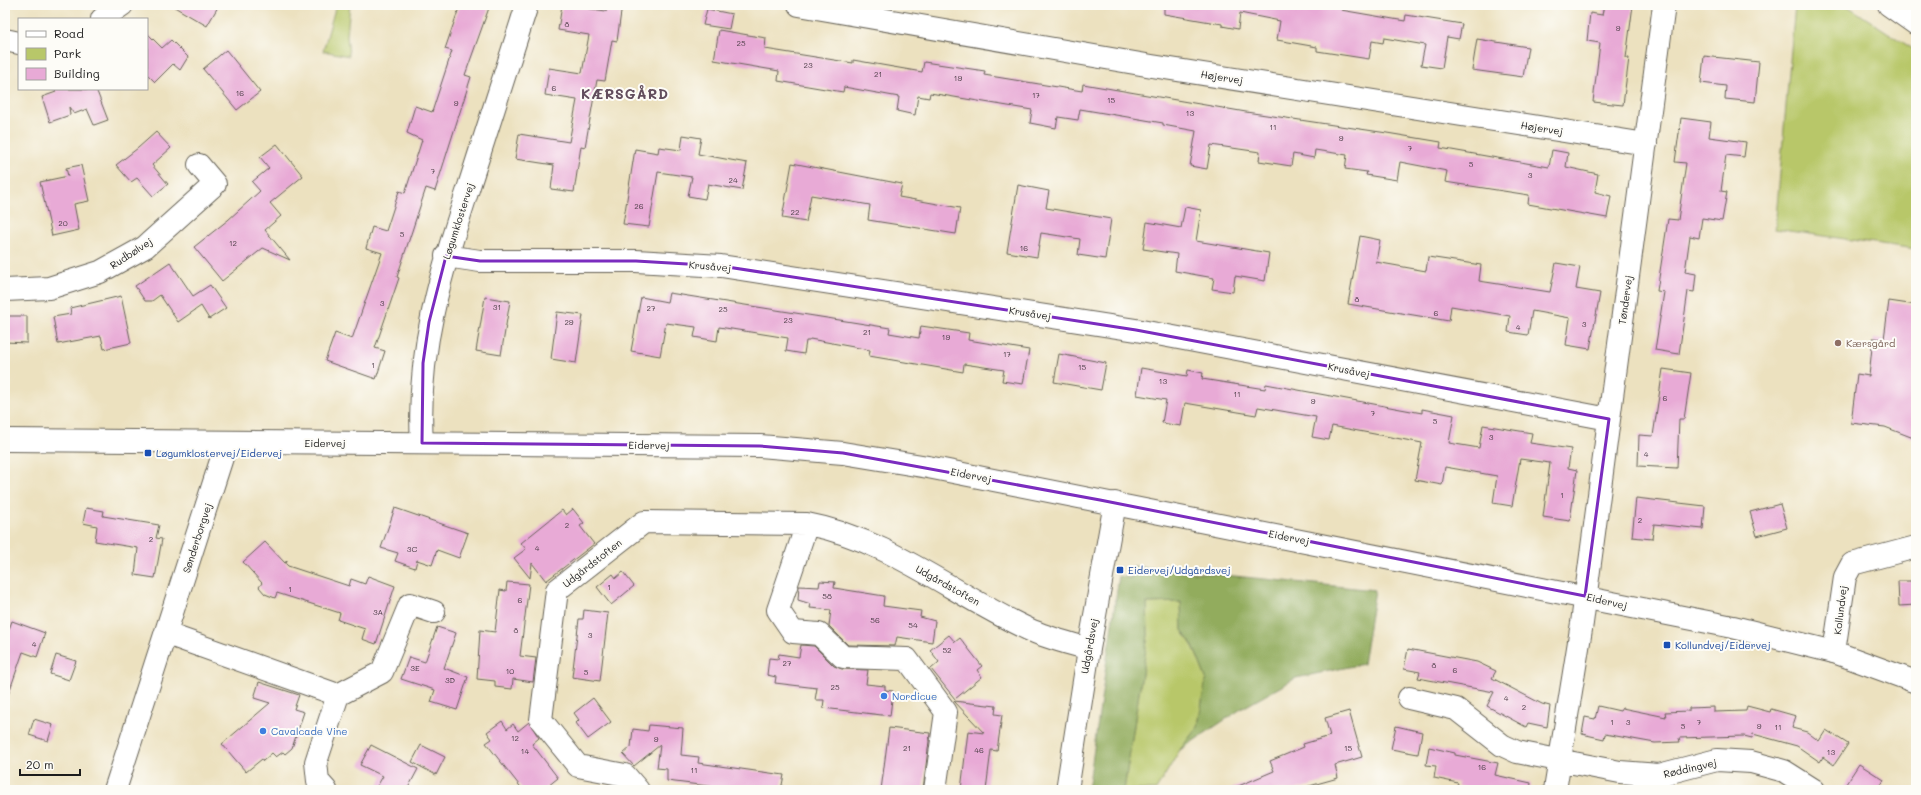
<svg xmlns="http://www.w3.org/2000/svg" width="1921" height="795" font-family="Mali,sans-serif">
  <style>
    .green { fill: #b8c769; stroke: #6a7242 }
    .forest { fill: #92ac5d; stroke: #57643c }
    .building { fill: #e8aad6 }
    .lines { fill: none; stroke-linecap: round; stroke-linejoin: round }
    .street-casing { stroke: #656155; stroke-width: 24 }
    .secondary-casing { stroke: #656155; stroke-width: 24 }
    .street { stroke: #fff; stroke-width: 22 }
    .secondary { stroke: #fff; stroke-width: 22 }
    .marked { fill: none; stroke: #7b2cbf; stroke-width: 3; stroke-linejoin: round }
    .education-dot { fill: #8d6e63; stroke: #fdfcf7; stroke-width: 1.5 }
    .transit-dot { fill: #1a4fb4; stroke: #fdfcf7; stroke-width: 1.5 }
    .shop-dot { fill: #3f7fe0; stroke: #fdfcf7; stroke-width: 1.5 }
    .labels { text-anchor: middle; stroke-width: 4; stroke-linejoin: round; paint-order: stroke }
    .number-label { font-size: 8px; fill: #4f404a }
    .street-label { font-size: 10px; fill: #1c1c1c; stroke: #fdfcf7 }
    .education-label { font-size: 10px; fill: #785e54; stroke: #fdfcf7; text-anchor: start }
    .transit-label { font-size: 10px; fill: #164399; stroke: #fdfcf7; text-anchor: start }
    .shop-label { font-size: 10px; fill: #366cbe; stroke: #fdfcf7; text-anchor: start }
    .district-label { font-size: 14px; font-weight: bold; letter-spacing: 1px; fill: #634e5d; stroke: #fdfcf7 }
  </style>
  <rect width="100%" height="100%" fill="#fdfcf7"/>
  <filter id="ink" filterUnits="userSpaceOnUse"><feTurbulence type="fractalNoise" baseFrequency=".025" numOctaves="2"/><feDisplacementMap in="SourceGraphic" scale="8" xChannelSelector="R" yChannelSelector="G"/><feConvolveMatrix kernelMatrix="1 2 1 2 8 2 1 2 1" color-interpolation-filters="sRGB"/></filter>
  <filter id="wash" filterUnits="userSpaceOnUse"><feTurbulence type="fractalNoise" baseFrequency=".012" numOctaves="4" result="noise"/><feDisplacementMap in="SourceGraphic" scale="16" xChannelSelector="R" yChannelSelector="G"/><feGaussianBlur stdDeviation="0.9" result="paint"/><feColorMatrix in="noise" values="0 0 0 0 0 0 0 0 0 0 0 0 0 0 0 0 0 1.4 0 .05"/><feComposite in="paint" operator="in"/></filter>
  <g filter="url(#wash)">
    <rect width="100%" height="100%" fill="#ece1bf"/>
    <!-- green -->
    <path class="green" d="M336,5H350L347,35L349,56L323,51Z
      M1795,5H1846L1916,51V249L1775,229Z
      M1181,602L1182,630L1193,646L1206,678L1198,726L1180,750L1156,790H1124L1148,635L1147,603Z"/>
    <!-- forest -->
    <path class="forest" d="M1133,566L1375,590L1363,664L1296,678L1241,709L1180,750L1198,726L1206,678L1194,648L1182,630L1181,602L1147,603L1148,635L1124,790H1088L1119,576L1131,578Z"/>
    <g id="blocks">
      <!-- building -->
      <path class="building" d="M171,5H219L207,26Z
        M460,5H490L465,75L471,77L435,191L426,188L397,277L399,278L375,348L385,351L376,379L325,361L335,333L352,339L382,253L366,248L372,227L386,231L399,191L405,193L422,140L407,133L415,106L432,112L452,51L445,49Z
        M562,5L606,11L607,5H622L617,41L612,40L605,81L597,80L585,147L581,146L574,192L551,189L554,165L515,159L519,134L569,142L577,100L545,95L549,68L582,73L589,35L558,30Z
        M1164,5H1326L1342,8L1341,10L1405,21L1406,15L1462,24L1459,39L1447,37L1442,68L1421,65L1425,45L1384,38L1383,43L1372,41L1369,59L1317,51V47L1277,40L1280,21L1240,13L1238,29L1222,26V24L1164,14Z
        M1604,5H1633L1626,58H1629L1623,105L1593,102L1600,43L1587,41L1590,13L1602,15Z
        M707,9L732,14L729,29L703,25Z
        M719,30L766,38L765,49L853,63V60L922,72L924,62L985,71L984,75L1082,91L1083,84L1246,112L1387,133L1441,142L1440,148L1549,167L1552,150L1568,153L1566,167L1598,174L1595,192L1611,196L1607,218L1528,204L1529,195L1445,182L1447,171L1400,162L1397,180L1366,175L1367,172L1345,169L1347,155L1315,150L1314,158L1293,154L1291,166L1259,161L1260,152L1211,145L1207,169L1190,166L1196,131L1163,125V123L1080,109L1078,120L1058,117L1056,128L1030,123L1032,110L930,93L929,98L918,96L915,115L897,111L899,97L844,87L843,92L778,81L779,71L714,60Z
        M147,33L162,48L171,40L188,57L180,70L173,64L155,82L147,74Z
        M1477,39L1528,47L1523,77L1472,70Z
        M226,50L260,92L237,110L203,69Z
        M1704,56L1759,62L1755,102L1725,99L1726,86L1701,83Z
        M53,89H96L108,120L94,125L87,109L74,114L69,107L70,115L50,122L42,97L56,92Z
        M1681,118L1711,122L1709,137L1746,142L1744,157L1726,155L1721,191L1727,192L1722,221L1702,218L1699,238L1690,236L1685,272L1696,274L1694,292L1688,291L1679,354L1655,350L1664,292L1657,291L1668,219L1678,220L1686,163L1675,162Z
        M156,132L171,148L152,165L168,184L153,196L137,178L131,182L116,165L138,148Z
        M683,135L701,138L698,154L747,163L742,190L708,184L705,199L688,196L692,177L658,172L649,227L623,224L635,149L658,153L659,147L681,150Z
        M277,144L303,176L270,203L281,216L265,230L290,260L263,248L222,281L194,247L228,220L260,191L252,182L269,168L260,157Z
        M792,163L902,184L899,197L960,208L956,234L868,220L870,205L811,195L806,222L782,218Z
        M81,165L89,201L74,204L79,230L52,236L40,182L68,176L66,168Z
        M1018,185L1049,191L1046,208L1111,219L1105,259L1078,255L1080,239L1041,233L1037,257L1007,252Z
        M1185,207L1201,210L1196,241L1269,253L1265,281L1235,276L1233,292L1212,289L1214,278L1175,271L1177,254L1143,249L1147,222L1181,228Z
        M1360,236L1380,240L1376,262L1426,271L1428,257L1481,265L1479,281L1550,292L1556,263L1580,267L1576,289L1600,293L1590,349L1566,345L1570,318L1532,311L1528,335L1508,332L1510,316L1486,312L1451,306L1449,321L1348,304Z
        M170,262L193,296L210,285L226,308L209,319L201,306L178,322L160,295L152,301H145L135,286Z
        M669,293L890,328L889,333L919,338L921,326L969,333L968,340L1029,350L1023,384L1002,381L1004,370L964,364L963,372L940,368L869,356L870,350L810,339L809,341H806L804,354L786,351L788,338L719,327L717,341L694,337L696,327L666,323L660,356L631,351L641,297L667,302Z
        M121,296L131,343L104,349L101,336L58,344L53,317L71,314L70,308Z
        M485,297L510,301L501,355L476,351Z
        M1889,301L1916,305V439L1885,427L1851,423L1857,374L1869,376L1873,338L1884,339Z
        M557,312L583,315L576,363L551,359Z
        M5,316H27V343L5,342Z
        M1059,354L1106,363L1101,390L1054,382Z
        M1141,368L1187,376L1188,370L1203,373L1202,379L1265,389L1266,384L1422,413V409L1454,415L1449,443L1479,448L1483,425L1532,433L1530,443L1571,449L1568,468L1577,470L1570,521L1543,517L1550,463L1520,459L1512,506L1493,503L1497,476L1445,467L1442,485L1415,480L1422,443L1332,426L1329,440L1312,437L1316,417L1258,407L1256,415L1185,403L1181,426L1162,423L1166,400L1137,395Z
        M1663,369L1691,373L1684,419H1679L1677,468L1638,466L1639,435L1653,436Z
        M1636,498L1705,506L1703,529L1654,524L1652,539L1632,537Z
        M1780,504L1787,528L1757,536L1750,512Z
        M86,508L104,511L103,516L159,525L156,538L162,539L155,578L135,575L138,548L95,541L97,526L83,523Z
        M395,508L468,533L459,558L437,550L432,565L417,560L415,568L395,561L398,553L381,548Z
        M573,509L584,523L580,526L594,544L546,581L532,563L530,578L514,558L526,549L521,543L562,510L566,515Z
        M265,542L285,563L287,560L286,564L288,566L349,586L351,579L365,584L368,576L395,586L376,644L362,639L365,629L338,620L340,613L277,593L275,598L265,594L259,587L262,583L243,562Z
        M623,572L634,586L611,605L597,587L613,574L616,578Z
        M820,581L835,582L834,588L884,596L883,606L921,611L920,617L935,621L932,642L897,637L895,646L848,645L829,626L831,610L810,608L811,604L798,600L799,586L819,587Z
        M1898,581H1916V605L1899,606Z
        M507,582L529,584L520,656L536,658L533,682L513,679L512,689L495,687V681L477,679L480,630L495,632L500,590L506,591Z
        M584,610L608,613L600,681L572,677L579,619H583Z
        M12,621L45,633L37,657L23,652L7,698L5,697V640Z
        M437,627L456,633L444,668L468,677L457,710L431,702L435,690L401,679L409,657L425,662Z
        M949,635L955,642L960,638L982,666L977,670L982,677L955,699L931,669L939,662L930,650Z
        M801,645L814,646L834,666L842,669L868,670L866,684L885,686V690L893,691L890,716L823,708L824,700H815L817,688L775,683L776,677L767,675L769,658L778,659L779,654L799,657Z
        M1408,649L1477,662L1496,671L1492,678L1542,704L1550,706L1547,727L1528,723L1526,727L1487,706L1494,692L1418,678L1420,672L1404,669Z
        M56,655L76,661L69,680L50,674Z
        M259,682L299,695L294,709L304,712L292,748L285,754L283,752L276,757L272,753L263,761L262,759L246,772L222,744L270,703L254,698Z
        M593,698L611,722L588,739L576,723L579,720L574,713Z
        M954,701L996,706L995,714L1002,715L997,751L991,750L986,790H961L968,731L984,733Z
        M1598,706L1620,711L1622,708L1666,717L1665,712L1689,711V708L1714,707V712L1746,711L1747,706L1770,712L1771,709L1796,716L1792,728L1807,732L1819,741L1826,730L1848,744L1834,765L1823,757L1820,762L1797,746L1753,734L1752,738L1744,736L1679,738L1680,742L1655,743L1605,734L1604,739L1582,734L1585,717L1595,719Z
        M1349,711L1362,757L1335,765L1338,778L1295,790H1229L1274,771L1270,761L1304,747L1303,744L1330,736L1325,718Z
        M34,719L53,725L48,741L29,735Z
        M502,721L507,729L513,724L518,731L529,722L539,738L532,744L558,778L543,790H523L486,743L492,739L487,732Z
        M649,725L683,728L681,755L699,757L698,763L784,775L781,790H715L716,787L667,781V769L657,768L660,745L634,766L623,754L631,747L633,729L648,731Z
        M1396,726L1422,732L1418,754L1391,749Z
        M889,728L930,733L923,790H881Z
        M371,745L418,769L407,790H375L383,776L360,765Z
        M421,745L445,757L436,775L412,762Z
        M1429,747L1455,753V755L1498,763L1495,775L1531,783L1530,790H1478L1457,786L1458,783L1434,778L1436,766L1426,765Z
        M1859,764L1884,780L1878,790H1842Z"/>
    </g>
  </g>
  <g filter="url(#ink)">
    <use href="#blocks" fill-opacity="0" stroke="#656155" stroke-width="1"/>
    <g class="lines">
      <!-- street casing -->
      <g class="street-casing">
        <path id="street" d="M799,5L1152,66L1646,144
          M1889,5L1916,24
          M102,19L122,5
          M5,40L19,43
          M446,256L480,261H636L721,266L1136,330L1609,419
          M5,290L49,288L100,272L145,247L215,184L199,165
          M422,443C416,350 442,270 470,183C489,124 508,65 527,5
          M807,524L778,610L793,632L819,634L843,657L907,659L946,712L935,790
          M167,634L338,695L382,672L410,604L434,612
          M1834,652L1845,577L1852,564L1916,547
          M1409,698L1456,709L1502,745L1517,752L1620,772L1659,775L1717,760L1751,762L1784,771L1814,790
          M115,790L227,442
          M326,790L318,781L316,762L338,695
          M638,790L625,775L578,766L541,720L557,590L644,522L807,524C889,539 954,595 1028,629C1047,638 1069,643 1089,649
          M1067,790L1089,649L1115,503
          M1555,790L1582,623L1664,5"/>
      </g>
      <!-- secondary casing -->
      <g class="secondary-casing">
        <path id="secondary" d="M5,440L760,446L843,453L928,467L1733,627L1834,652L1916,682"/>
      </g>
      <!-- street -->
      <use href="#street" class="street"/>
      <!-- secondary -->
      <use href="#secondary" class="secondary"/>
    </g>
  </g>
  <!-- marked area -->
  <path class="marked" d="M446,256L480,261H636L721,266L1136,330L1609,419L1585,596L1100,500L843,453L760,446L422,443L423,363L429,322Z"/>
  <!-- markers -->
  <circle class="education-dot" cx="1838" cy="343" r="4"/>
  <g class="transit-dot">
    <rect x="144" y="449" width="8" height="8" rx="2"/>
    <rect x="1116" y="566" width="8" height="8" rx="2"/>
    <rect x="1663" y="641" width="8" height="8" rx="2"/>
  </g>
  <g class="shop-dot">
    <circle cx="884" cy="696" r="4"/>
    <circle cx="263" cy="731" r="4"/>
  </g>
  <g class="labels">
    <!-- number labels -->
    <g class="number-label">
      <text x="567" y="27">8</text>
      <text x="1618" y="31">9</text>
      <text x="741" y="46">25</text>
      <text x="808" y="68">23</text>
      <text x="878" y="77">21</text>
      <text x="958" y="81">19</text>
      <text x="554" y="91">6</text>
      <text x="240" y="96">16</text>
      <text x="1036" y="98">17</text>
      <text x="1111" y="103">15</text>
      <text x="456" y="106">9</text>
      <text x="1190" y="116">13</text>
      <text x="1273" y="130">11</text>
      <text x="1341" y="141">9</text>
      <text x="1410" y="151">7</text>
      <text x="1471" y="167">5</text>
      <text x="433" y="174">7</text>
      <text x="1530" y="178">3</text>
      <text x="733" y="183">24</text>
      <text x="639" y="209">26</text>
      <text x="795" y="215">22</text>
      <text x="63" y="226">20</text>
      <text x="402" y="237">5</text>
      <text x="233" y="246">12</text>
      <text x="1024" y="251">16</text>
      <text x="1357" y="302">8</text>
      <text x="382" y="306">3</text>
      <text x="497" y="310">31</text>
      <text x="651" y="311">27</text>
      <text x="723" y="312">25</text>
      <text x="1436" y="316">6</text>
      <text x="788" y="323">23</text>
      <text x="569" y="325">29</text>
      <text x="1584" y="327">3</text>
      <text x="1518" y="330">4</text>
      <text x="867" y="335">21</text>
      <text x="946" y="340">19</text>
      <text x="1007" y="357">17</text>
      <text x="373" y="368">1</text>
      <text x="1082" y="370">15</text>
      <text x="1163" y="384">13</text>
      <text x="1237" y="397">11</text>
      <text x="1665" y="401">6</text>
      <text x="1313" y="404">9</text>
      <text x="1373" y="416">7</text>
      <text x="1435" y="424">5</text>
      <text x="1491" y="440">3</text>
      <text x="1646" y="457">4</text>
      <text x="1562" y="498">1</text>
      <text x="1640" y="523">2</text>
      <text x="567" y="528">2</text>
      <text x="151" y="542">2</text>
      <text x="537" y="551">4</text>
      <text x="412" y="552">3C</text>
      <text x="609" y="590">1</text>
      <text x="290" y="592">1</text>
      <text x="827" y="599">58</text>
      <text x="520" y="603">6</text>
      <text x="378" y="615">3A</text>
      <text x="875" y="623">56</text>
      <text x="913" y="628">54</text>
      <text x="516" y="633">8</text>
      <text x="590" y="638">3</text>
      <text x="34" y="647">4</text>
      <text x="947" y="653">52</text>
      <text x="787" y="666">27</text>
      <text x="1434" y="668">8</text>
      <text x="415" y="671">3E</text>
      <text x="1455" y="673">6</text>
      <text x="510" y="674">10</text>
      <text x="586" y="675">5</text>
      <text x="450" y="683">3D</text>
      <text x="835" y="690">25</text>
      <text x="1506" y="701">4</text>
      <text x="1524" y="710">2</text>
      <text x="1612" y="725">1</text>
      <text x="1628" y="725">3</text>
      <text x="1699" y="725">7</text>
      <text x="1683" y="729">5</text>
      <text x="1759" y="729">9</text>
      <text x="1778" y="730">11</text>
      <text x="515" y="741">12</text>
      <text x="656" y="742">9</text>
      <text x="907" y="751">21</text>
      <text x="1348" y="751">15</text>
      <text x="979" y="753">46</text>
      <text x="525" y="754">14</text>
      <text x="1831" y="755">13</text>
      <text x="1482" y="770">16</text>
      <text x="694" y="773">11</text>
    </g>
    <!-- street labels -->
    <g class="street-label">
      <text transform="translate(1222 77) rotate(9)" y="4">Højervej</text>
      <text transform="translate(1542 128) rotate(9)" y="4">Højervej</text>
      <text transform="translate(458 221) rotate(-72)" y="4">Løgumklostervej</text>
      <text transform="translate(131 253) rotate(-33)" y="4">Rudbølvej</text>
      <text transform="translate(710 266) rotate(5)" y="4">Krusåvej</text>
      <text transform="translate(1625 300) rotate(-82)" y="4">Tøndervej</text>
      <text transform="translate(1030 313) rotate(9)" y="4">Krusåvej</text>
      <text transform="translate(1349 370) rotate(11)" y="4">Krusåvej</text>
      <text x="325" y="447">Eidervej</text>
      <text transform="translate(649 445) rotate(1)" y="4">Eidervej</text>
      <text transform="translate(971 475) rotate(11)" y="4">Eidervej</text>
      <text transform="translate(1289 537) rotate(11)" y="4">Eidervej</text>
      <text transform="translate(197 538) rotate(-72)" y="4">Sønderborgvej</text>
      <text transform="translate(592 563) rotate(-38)" y="4">Udgårdstoften</text>
      <text transform="translate(948 585) rotate(29)" y="4">Udgårdstoften</text>
      <text transform="translate(1607 601) rotate(13)" y="4">Eidervej</text>
      <text transform="translate(1840 610) rotate(-83)" y="4">Kollundvej</text>
      <text transform="translate(1089 646) rotate(-80)" y="4">Udgårdsvej</text>
      <text transform="translate(1690 768) rotate(-13)" y="4">Røddingvej</text>
    </g>
    <!-- education labels -->
    <g class="education-label">
      <text x="1846" y="347">Kærsgård</text>
    </g>
    <!-- transit labels -->
    <g class="transit-label">
      <text x="156" y="457">Løgumklostervej/Eidervej</text>
      <text x="1128" y="574">Eidervej/Udgårdsvej</text>
      <text x="1675" y="649">Kollundvej/Eidervej</text>
    </g>
    <!-- shop labels -->
    <g class="shop-label">
      <text x="892" y="700">Nordicue</text>
      <text x="271" y="735">Cavalcade Vine</text>
    </g>
    <!-- district labels -->
    <g class="district-label">
      <text x="625" y="99">KÆRSGÅRD</text>
    </g>
  </g>
  <!-- margin -->
  <rect width="1921" height="795" fill="none" stroke="#fdfcf7" stroke-width="20"/>
  <!-- legend -->
  <rect x="18" y="18" width="130" height="72" fill="#fdfcf7" stroke="#a3a29f"/>
  <rect x="26" y="31" width="20" height="6" fill="#ffffff" stroke="#a3a29f"/>
  <text x="54" y="38" font-size="12" fill="#1c1c1c">Road</text>
  <rect x="26" y="48" width="20" height="12" fill="#b8c769" stroke="#a3a29f"/>
  <text x="54" y="58" font-size="12" fill="#1c1c1c">Park</text>
  <rect x="26" y="68" width="20" height="12" fill="#e8aad6" stroke="#a3a29f"/>
  <text x="54" y="78" font-size="12" fill="#1c1c1c">Building</text>
  <!-- scale -->
  <path d="M20 769v6h60v-6" fill="none" stroke="#1c1c1c" stroke-width="2"/>
  <text x="26" y="769" font-size="12" fill="#1c1c1c" stroke="#fdfcf7" stroke-width="3" paint-order="stroke">20 m</text>
</svg>
